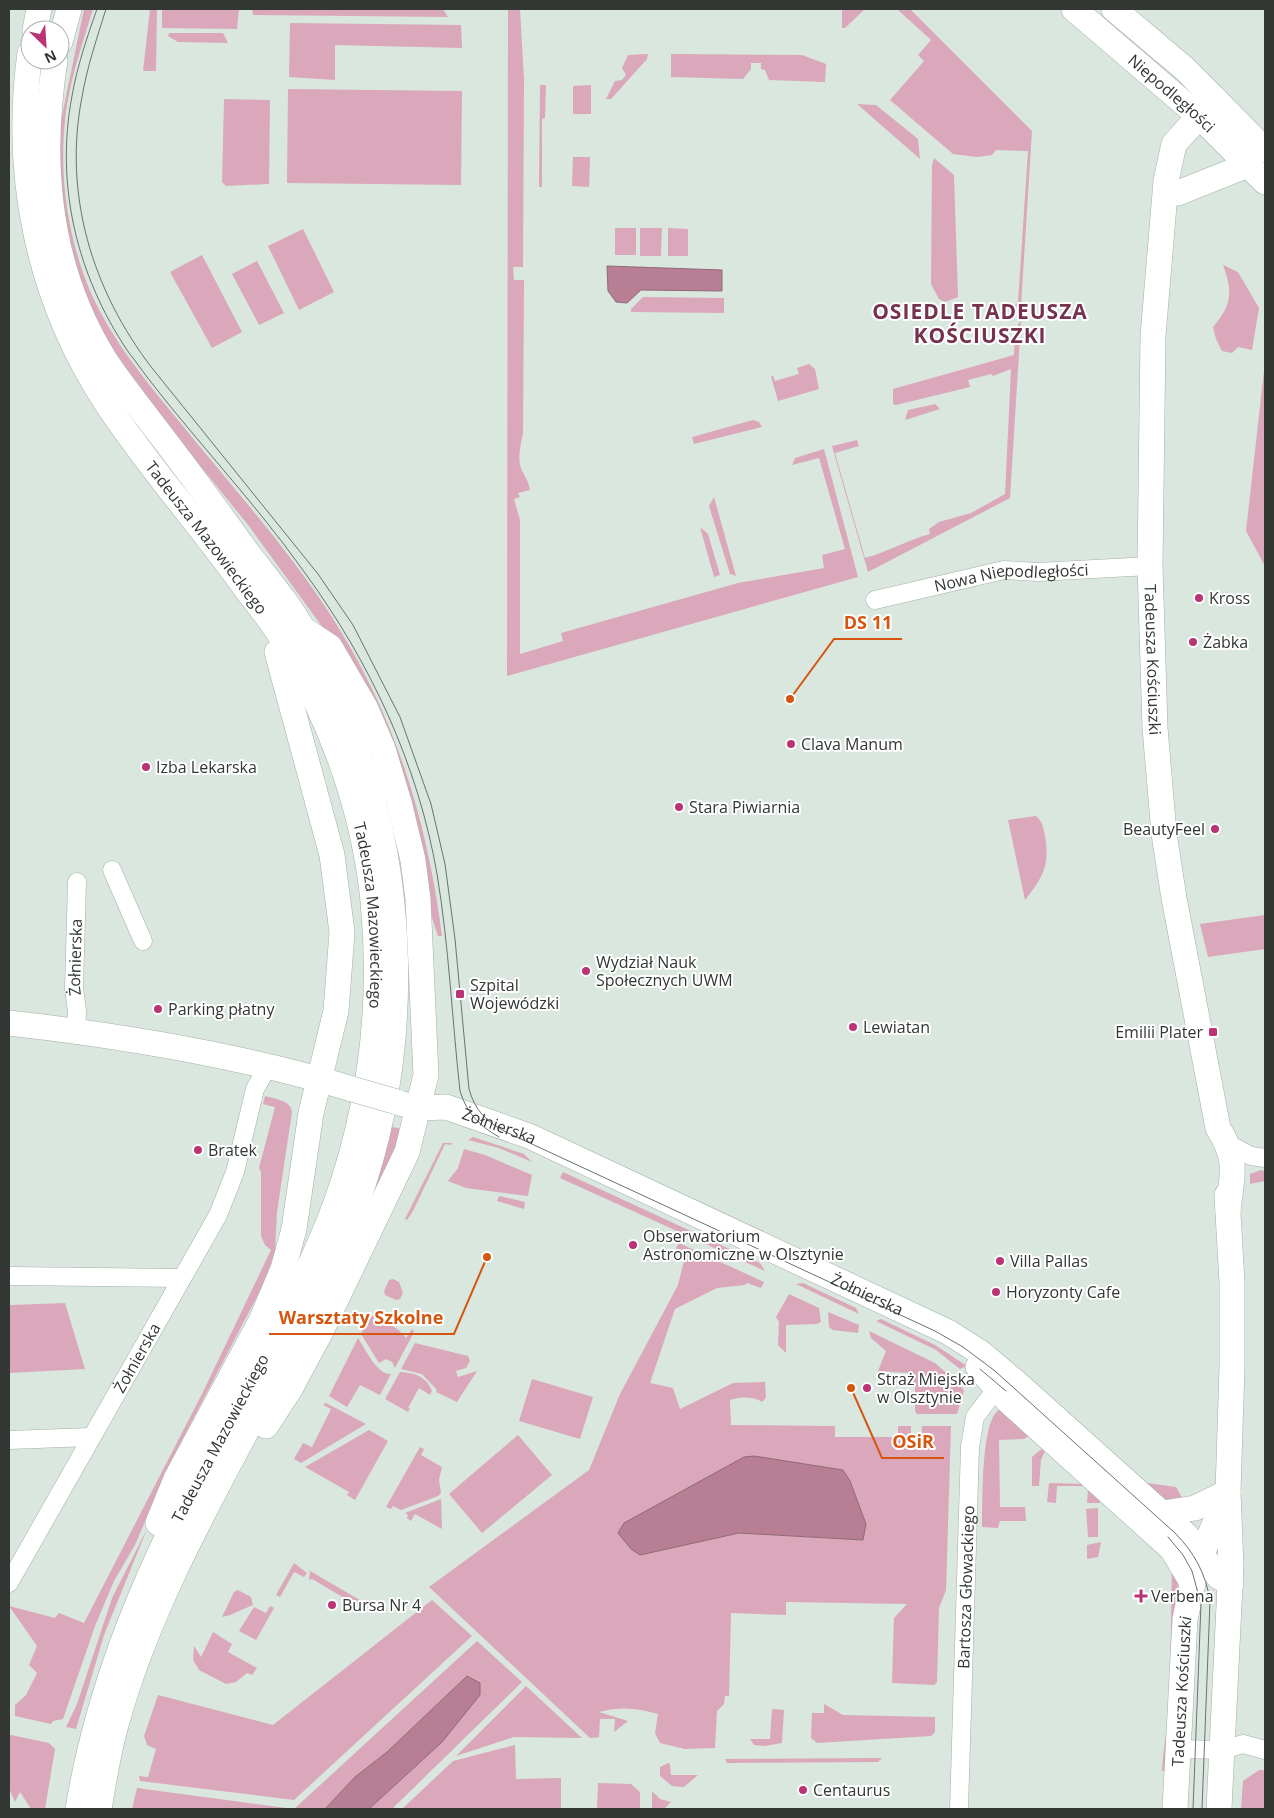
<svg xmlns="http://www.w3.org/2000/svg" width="1274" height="1818" font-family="'Open Sans',sans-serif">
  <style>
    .green { fill: #daa8ba; fill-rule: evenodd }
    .water { fill: #b87e94; stroke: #906977 }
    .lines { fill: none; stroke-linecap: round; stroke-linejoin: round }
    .street-casing { stroke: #a3b0a8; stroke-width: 19 }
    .secondary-casing { stroke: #a3b0a8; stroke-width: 26 }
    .street { stroke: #fff; stroke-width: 18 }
    .secondary { stroke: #fff; stroke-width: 25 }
    .tram { stroke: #6a726d; stroke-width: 1 }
    .secondary-bridge-casing { stroke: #a3b0a8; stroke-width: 26; stroke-linecap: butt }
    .secondary-bridge { stroke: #fff; stroke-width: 25 }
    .poi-dot { fill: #ba3475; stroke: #fff; stroke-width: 2 }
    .labels { text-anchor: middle; stroke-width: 4; stroke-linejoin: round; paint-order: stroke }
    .street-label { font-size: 16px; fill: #323734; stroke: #fff }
    .poi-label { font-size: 16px; fill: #323734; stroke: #fff; text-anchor: start }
    .district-label { font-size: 21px; font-weight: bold; letter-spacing: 1px; fill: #75324f; stroke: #fff }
    .leader { fill: none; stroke: #d65610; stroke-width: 2 }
    .callout-dot { fill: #d65610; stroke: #fff; stroke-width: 2 }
    .callout-label { font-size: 18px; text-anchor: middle; font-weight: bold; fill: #d65610; stroke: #fff; stroke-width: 4; stroke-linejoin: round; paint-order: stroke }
  </style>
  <rect width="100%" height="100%" fill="#d9e7de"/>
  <!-- green -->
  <path class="green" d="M84,9H93C82,45 69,82 65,120C59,179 68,239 91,293C111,338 142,376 173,414C226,480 284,543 330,614C395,715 427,819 442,936H438L350,665L249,526L185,447L116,354L100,329L74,271L57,176L58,135Z
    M150,9H157L156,71H143Z
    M162,9H239L237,29L162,28Z
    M252,9H443L448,17L253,15Z
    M508,9H520L524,80L523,267H513L514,280H524L523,433C521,443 518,455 520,465C522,473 528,479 530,490L518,493L520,497L514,499L520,520V654L563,641L561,633L738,583L824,568L822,555L845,549L819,458L792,465L795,458L824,449L858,577L507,676Z
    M842,9H865L845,28H842Z
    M897,9H910L1032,131L1021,306L1011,309L1018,302L1028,151L996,150L992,155L977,157L953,154L890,100L924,61L918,55L931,40Z
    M290,23L461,25L462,48L335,45V80L289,77Z
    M169,33H223L228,43L178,42L168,36Z
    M648,54L647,59L611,99H606L615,81L622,80L626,75L622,68L628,55Z
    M671,54L802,55L826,64L825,82L769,80L765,70L761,69V63H751V69L743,79L671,77Z
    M540,85H546L545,118L542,119V187H539Z
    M591,85V114H573V86Z
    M288,89L462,91L461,185L287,183Z
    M224,99L270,100L269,184L226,186L222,182Z
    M857,104L876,105L918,139L920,159Z
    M573,157H590L589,187L572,186Z
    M934,158L954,175L958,297L945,302L939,299L931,284L932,165Z
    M615,228H636V255H615Z
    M640,228H662L661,256H640Z
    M668,228L688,229V256H668Z
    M303,229L334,292L299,310L268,246Z
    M202,255L242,332L212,348L170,272Z
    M257,261L284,313L259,325L232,274Z
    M1223,265L1238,272L1259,308L1252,350L1238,347L1232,353L1222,351L1216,339L1213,327C1232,305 1233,292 1223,265Z
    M643,297L724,298V313L631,312V309Z
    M1021,320L1010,498L868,572L832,446L857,440L859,446L835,453L865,558C888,552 907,540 930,534L929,529L939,522L971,513L1005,494L1011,369L993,376L991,374L968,380L970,387L896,405L893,404V389L1014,355L1015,330Z
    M1265,362V566L1246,531Z
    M809,364L815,369L819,389L778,401L771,376H773L775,381L799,374L797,368Z
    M935,404L940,409L905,420L908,410Z
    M753,420L759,422L762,427L694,444L692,437Z
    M714,497L736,576L730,574L709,506Z
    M700,527L708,534L720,575L714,577Z
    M1036,816C1043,822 1043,827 1045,836C1050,866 1043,877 1025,900L1008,820Z
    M1265,915V949L1208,957L1200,924Z
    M265,1096C275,1099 291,1100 292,1112L277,1212L275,1252L263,1285L169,1465L135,1545L114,1581L95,1626L63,1719L53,1721L51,1724L15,1716V1705L26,1695L37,1673L29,1665L37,1646L9,1606L55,1618L59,1613L84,1623L202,1394L271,1250L265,1245L261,1236V1172L259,1168L275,1107L263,1104Z
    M387,1126L398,1128L403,1132L367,1220L366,1198Z
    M473,1137L524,1154L532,1162L499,1148L468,1140Z
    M443,1143H452L451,1145L445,1144L413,1211L407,1220L405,1219Z
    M464,1149L485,1155L532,1175L528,1196L466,1188L448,1181L458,1168Z
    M1261,1170L1265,1171V1181L1250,1184V1174Z
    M563,1172L760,1263L765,1271L560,1178Z
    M499,1196L525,1202L524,1209L497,1201Z
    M679,1243L764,1282L761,1288L747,1283L745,1285L717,1288L675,1309L650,1383L673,1388L680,1409L733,1383L765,1382L766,1398L762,1402C753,1396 739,1397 730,1400L731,1425L835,1426V1437H898V1426H911V1441H921L922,1426H951L946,1590L939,1608L937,1682L934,1685L892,1683L894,1618L907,1604L786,1602V1615L731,1613L729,1696H725L724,1704L717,1711L715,1748L685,1749L660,1743L655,1733L658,1714C637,1708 621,1706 599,1712L628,1721L614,1732L615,1719H600L599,1737L590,1738L429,1587L589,1470L620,1394L678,1285L684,1261L676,1248ZM850,1481L866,1524L862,1540L739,1533L640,1555Z
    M393,1279L399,1282L403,1293L400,1299L396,1300L385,1295L384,1291L389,1280Z
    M803,1283L856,1308L859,1314L796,1284Z
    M789,1294L819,1308L821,1322L817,1324L786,1325V1353L778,1345L779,1322L776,1317Z
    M65,1303L85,1369L9,1373L10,1305Z
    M377,1312L373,1321C388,1323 397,1326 406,1338L412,1329L414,1332L395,1368L392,1362L386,1359L379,1363L361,1334L368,1320Z
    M828,1312L859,1325L858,1333L833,1330L829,1327Z
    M881,1319L935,1345L967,1366L960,1369L936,1350L876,1321Z
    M869,1331L935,1363L962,1387L964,1391L957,1414H917L915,1411V1387L911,1385L910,1373L878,1371L886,1351L871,1338Z
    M358,1338C366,1350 377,1375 391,1374L380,1395L360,1385L347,1407L329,1396Z
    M415,1343L468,1356L470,1361L466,1368L456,1371L458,1377L477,1371L457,1402L436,1392L437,1390L422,1374L401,1369Z
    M400,1372C415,1373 426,1376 432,1391L430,1395L419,1388L408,1408L410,1409L408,1412L385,1399Z
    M532,1379L593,1397L580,1439L519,1421Z
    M326,1403L366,1424L301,1463L294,1459L303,1443L312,1447L331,1409L323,1405Z
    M1001,1409L1031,1435L1024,1439L999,1440L1000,1507H1025L1026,1521H1000L998,1528L982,1527C983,1506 980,1415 1001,1409Z
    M369,1430L388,1441L355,1500L347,1495L349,1492L305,1467Z
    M518,1435L552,1475L482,1533L449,1494Z
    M420,1447L424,1449L421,1455L442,1467L439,1480L441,1493L438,1496L401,1510L393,1506L391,1509L386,1507Z
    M1044,1447L1046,1449L1041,1460L1039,1486H1032V1457Z
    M1139,1482L1176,1487L1185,1503C1162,1502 1154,1498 1139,1482Z
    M1049,1483L1086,1484L1100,1497V1503H1087L1088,1489L1084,1486H1057L1056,1503L1047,1502Z
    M441,1499L442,1529L415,1514L411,1521L407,1518L408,1515L405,1513Z
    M1098,1508V1537H1088L1086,1509Z
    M147,1529L104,1635L76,1729L66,1727L77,1704L112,1598Z
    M1101,1542L1098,1557L1087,1559V1545Z
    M294,1563L307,1573L304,1577L294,1572L280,1597L276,1595Z
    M1172,1564L1178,1582L1168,1772L1162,1771C1163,1748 1168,1727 1169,1703C1171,1657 1171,1611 1172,1564Z
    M310,1571L365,1603L363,1609L312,1579L309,1580Z
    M238,1590L251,1597L253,1605L230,1615L222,1617L234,1592Z
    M432,1600L472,1636L294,1800L140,1781L139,1776L148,1777L156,1749L147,1745L144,1736L158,1695L273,1725Z
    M270,1606L274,1608L256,1640L239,1631L254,1607L266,1613Z
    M213,1632L232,1644L228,1652L257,1668L252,1675L247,1673L236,1682L226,1684L199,1670L193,1660L194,1646L201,1657Z
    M477,1641L522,1682L392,1809H369L442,1741L480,1695L467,1676L387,1752L355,1777L325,1809H132L137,1788L294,1809Z
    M526,1686L582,1738L514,1737L456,1756Z
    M824,1704L843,1715L935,1717V1732L931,1736L817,1743L811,1738L812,1713H824Z
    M772,1709L784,1710L782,1743L765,1746L754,1745L750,1739H770Z
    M11,1735L49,1743L55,1749L45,1809H31L20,1792L15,1802L9,1788V1736Z
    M515,1745L516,1779L561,1778V1809H402L453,1761Z
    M882,1758L878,1762L727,1763L725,1759Z
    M668,1763L670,1764L671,1775H698L684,1787L672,1786L660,1776V1767Z
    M1259,1770H1265V1809H1241L1243,1781Z
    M598,1783L631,1784L640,1792V1809H597Z
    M652,1791L660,1799L671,1802L664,1809H652Z"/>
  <!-- water -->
  <path class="water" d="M607,266L722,270V291L641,290L627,303L616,302L608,291Z
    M754,1456L843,1470L850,1481L866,1524L863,1540L739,1533L640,1555L631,1549L618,1533L624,1523L744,1457Z
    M467,1676L480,1683V1695L442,1742L369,1809H325L355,1777L387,1752Z"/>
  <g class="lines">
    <!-- street casing -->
    <g class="street-casing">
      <g id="street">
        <path id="s1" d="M875,600L1004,570L1038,572L1150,566"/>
        <path d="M112,870L143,941"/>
        <path id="s2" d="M76,1031L77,1011L74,988L77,882"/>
        <path d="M1228,1144L1251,1156L1265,1158"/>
        <path d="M9,1276L182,1278"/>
        <path d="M9,1440L91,1437"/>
        <path id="s3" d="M9,1583L218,1215L235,1172L255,1089L268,1066"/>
        <path d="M1178,1749L1223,1750L1243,1744L1265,1750"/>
        <path id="s4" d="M959,1809L970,1447L975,1417L1003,1380"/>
      </g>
    </g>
    <!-- secondary casing -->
    <g class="secondary-casing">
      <g id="secondary">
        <path id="s5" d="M1074,9L1200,117L1265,182"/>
        <path d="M1114,9L1185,69L1265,150"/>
        <path d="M35,30L39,9"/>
        <path d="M60,42L69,9"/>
        <path id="s6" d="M30,53C13,175 38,297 105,401C149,468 203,528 249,593C261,608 273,623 283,640C330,718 364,809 373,901C383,1004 371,1105 336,1203C305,1288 257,1363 215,1443C152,1561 100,1676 78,1809"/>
        <path d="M55,60C39,162 48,265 102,355C117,380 136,402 153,425C184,465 214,506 244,548C264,575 289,603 305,633C350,717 383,810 392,904C402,1006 391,1109 356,1205C334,1265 304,1322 275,1378C217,1487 148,1606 116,1725C108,1752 104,1781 99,1809"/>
        <path id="s7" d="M1215,99L1174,144L1166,181L1153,336L1150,566L1155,728L1164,834L1174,898L1218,1128C1239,1162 1232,1173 1228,1211"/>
        <path d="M1178,193L1248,165"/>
        <path d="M9,1023C125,1036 240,1055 352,1089"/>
        <path id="s8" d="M403,1104L418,1108L446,1107L529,1136L948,1332L981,1353L1020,1386L1186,1535L1219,1577L1231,1584"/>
        <path d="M978,1367L1008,1401L1172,1549L1193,1584"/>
        <path d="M266,1426L290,1389L321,1331L407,1152L426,1075L418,899L413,860L399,802L383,749L365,707L330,647L306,631"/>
        <path d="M1163,1513L1195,1508L1228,1492"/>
        <path d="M158,1523L176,1479L261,1321L283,1269L294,1229L311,1113L336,1011L342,932L332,855L277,652"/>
        <path id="s9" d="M1175,1809L1185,1619L1196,1568L1225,1499"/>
        <path d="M1219,1809L1231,1565L1228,1492L1232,1367V1283L1227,1195"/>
      </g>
    </g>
    <!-- street -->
    <use href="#street" class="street"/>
    <!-- secondary -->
    <use href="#secondary" class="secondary"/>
    <!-- tram -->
    <path class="tram" d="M97,9C87,37 77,67 72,96C55,185 77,275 127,350C182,427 250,495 305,573C370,662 418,764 437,874C449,946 452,1019 460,1091C467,1114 480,1126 499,1137
      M106,9C97,38 87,67 82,97C63,194 92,290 152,368L318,574L353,625L400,717L431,804L445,864L455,939L469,1089C475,1111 487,1122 506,1132L935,1331L963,1347L995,1371L1175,1533C1194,1552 1206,1574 1210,1601L1202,1809
      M980,1369L1006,1391
      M1168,1537L1183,1555L1192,1571L1201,1604L1193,1809"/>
    <!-- secondary-bridge casing -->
    <g class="secondary-bridge-casing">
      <path id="secondary-bridge" d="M352,1089L397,1102"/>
    </g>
    <!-- secondary-bridge -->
    <use href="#secondary-bridge" class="secondary-bridge"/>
  </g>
  <!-- markers -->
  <g class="poi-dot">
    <circle cx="1199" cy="598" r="5"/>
    <circle cx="1193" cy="642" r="5"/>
    <circle cx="791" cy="744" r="5"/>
    <circle cx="146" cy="767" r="5"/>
    <circle cx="679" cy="807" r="5"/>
    <circle cx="1215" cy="829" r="5"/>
    <circle cx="586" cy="971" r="5"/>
    <rect x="455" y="989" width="10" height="10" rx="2.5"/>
    <circle cx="158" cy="1009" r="5"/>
    <circle cx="853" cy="1027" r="5"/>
    <rect x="1208" y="1027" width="10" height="10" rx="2.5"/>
    <circle cx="198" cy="1150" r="5"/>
    <circle cx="633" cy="1245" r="5"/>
    <circle cx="1000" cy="1261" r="5"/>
    <circle cx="996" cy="1292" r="5"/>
    <circle cx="867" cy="1388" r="5"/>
    <path d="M1138.5 1588.5h5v5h5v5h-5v5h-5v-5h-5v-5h5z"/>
    <circle cx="332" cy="1605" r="5"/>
    <circle cx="803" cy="1790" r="5"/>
  </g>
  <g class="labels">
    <!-- street labels -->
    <g class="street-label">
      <text dy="6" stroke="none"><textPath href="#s5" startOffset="129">Niepodległości</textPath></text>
      <text dy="6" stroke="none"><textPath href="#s6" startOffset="534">Tadeusza Mazowieckiego</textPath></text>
      <text dy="6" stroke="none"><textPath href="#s1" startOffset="139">Nowa Niepodległości</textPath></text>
      <text dy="6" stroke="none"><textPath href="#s7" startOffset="578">Tadeusza Kościuszki</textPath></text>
      <text dy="6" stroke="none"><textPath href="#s6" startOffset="954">Tadeusza Mazowieckiego</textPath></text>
      <text dy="6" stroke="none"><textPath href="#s2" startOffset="74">Żołnierska</textPath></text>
      <text dy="6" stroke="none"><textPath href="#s8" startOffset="100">Żołnierska</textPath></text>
      <text dy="6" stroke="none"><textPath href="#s8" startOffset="505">Żołnierska</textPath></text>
      <text dy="6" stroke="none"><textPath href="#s3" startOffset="259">Żołnierska</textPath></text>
      <text transform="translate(220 1438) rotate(-62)" y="6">Tadeusza Mazowieckiego</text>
      <text dy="6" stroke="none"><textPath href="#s4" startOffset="222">Bartosza Głowackiego</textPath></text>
      <text dy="6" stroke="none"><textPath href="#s9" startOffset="118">Tadeusza Kościuszki</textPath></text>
    </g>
    <!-- poi labels -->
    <g class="poi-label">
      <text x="1209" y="604">Kross</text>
      <text x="1203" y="648">Żabka</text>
      <text x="801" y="750">Clava Manum</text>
      <text x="156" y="773">Izba Lekarska</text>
      <text x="689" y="813">Stara Piwiarnia</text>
      <text x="1205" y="835" text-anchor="end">BeautyFeel</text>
      <text x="596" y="968">Wydział Nauk<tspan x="596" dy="18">Społecznych UWM</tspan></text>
      <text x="470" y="991">Szpital<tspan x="470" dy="18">Wojewódzki</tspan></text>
      <text x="168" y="1015">Parking płatny</text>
      <text x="863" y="1033">Lewiatan</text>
      <text x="1203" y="1038" text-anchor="end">Emilii Plater</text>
      <text x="208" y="1156">Bratek</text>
      <text x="643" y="1242">Obserwatorium<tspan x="643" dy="18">Astronomiczne w Olsztynie</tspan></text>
      <text x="1010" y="1267">Villa Pallas</text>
      <text x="1006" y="1298">Horyzonty Cafe</text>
      <text x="877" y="1385">Straż Miejska<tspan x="877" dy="18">w Olsztynie</tspan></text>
      <text x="1151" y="1602">Verbena</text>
      <text x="342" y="1611">Bursa Nr 4</text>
      <text x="813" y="1796">Centaurus</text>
    </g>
    <!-- district labels -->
    <g class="district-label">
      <text x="980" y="319">OSIEDLE TADEUSZA<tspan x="980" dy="24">KOŚCIUSZKI</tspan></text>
    </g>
  </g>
  <!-- callouts -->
  <path class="leader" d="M790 699L834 639H902M487 1257L454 1334H269M851 1388L882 1458H944"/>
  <g class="callout-dot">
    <circle cx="790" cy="699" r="5"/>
    <circle cx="487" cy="1257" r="5"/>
    <circle cx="851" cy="1388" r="5"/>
  </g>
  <g class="callout-label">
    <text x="868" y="629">DS 11</text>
    <text x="361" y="1324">Warsztaty Szkolne</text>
    <text x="913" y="1448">OSiR</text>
  </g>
  <!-- border -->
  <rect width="1274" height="1818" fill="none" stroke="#323734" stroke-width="20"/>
  <!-- north arrow -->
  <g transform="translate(45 45) rotate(155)"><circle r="24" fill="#ffffff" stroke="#adafae"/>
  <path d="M0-4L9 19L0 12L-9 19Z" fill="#ba3475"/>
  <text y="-8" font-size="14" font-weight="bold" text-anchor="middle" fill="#323734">N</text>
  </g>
</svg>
